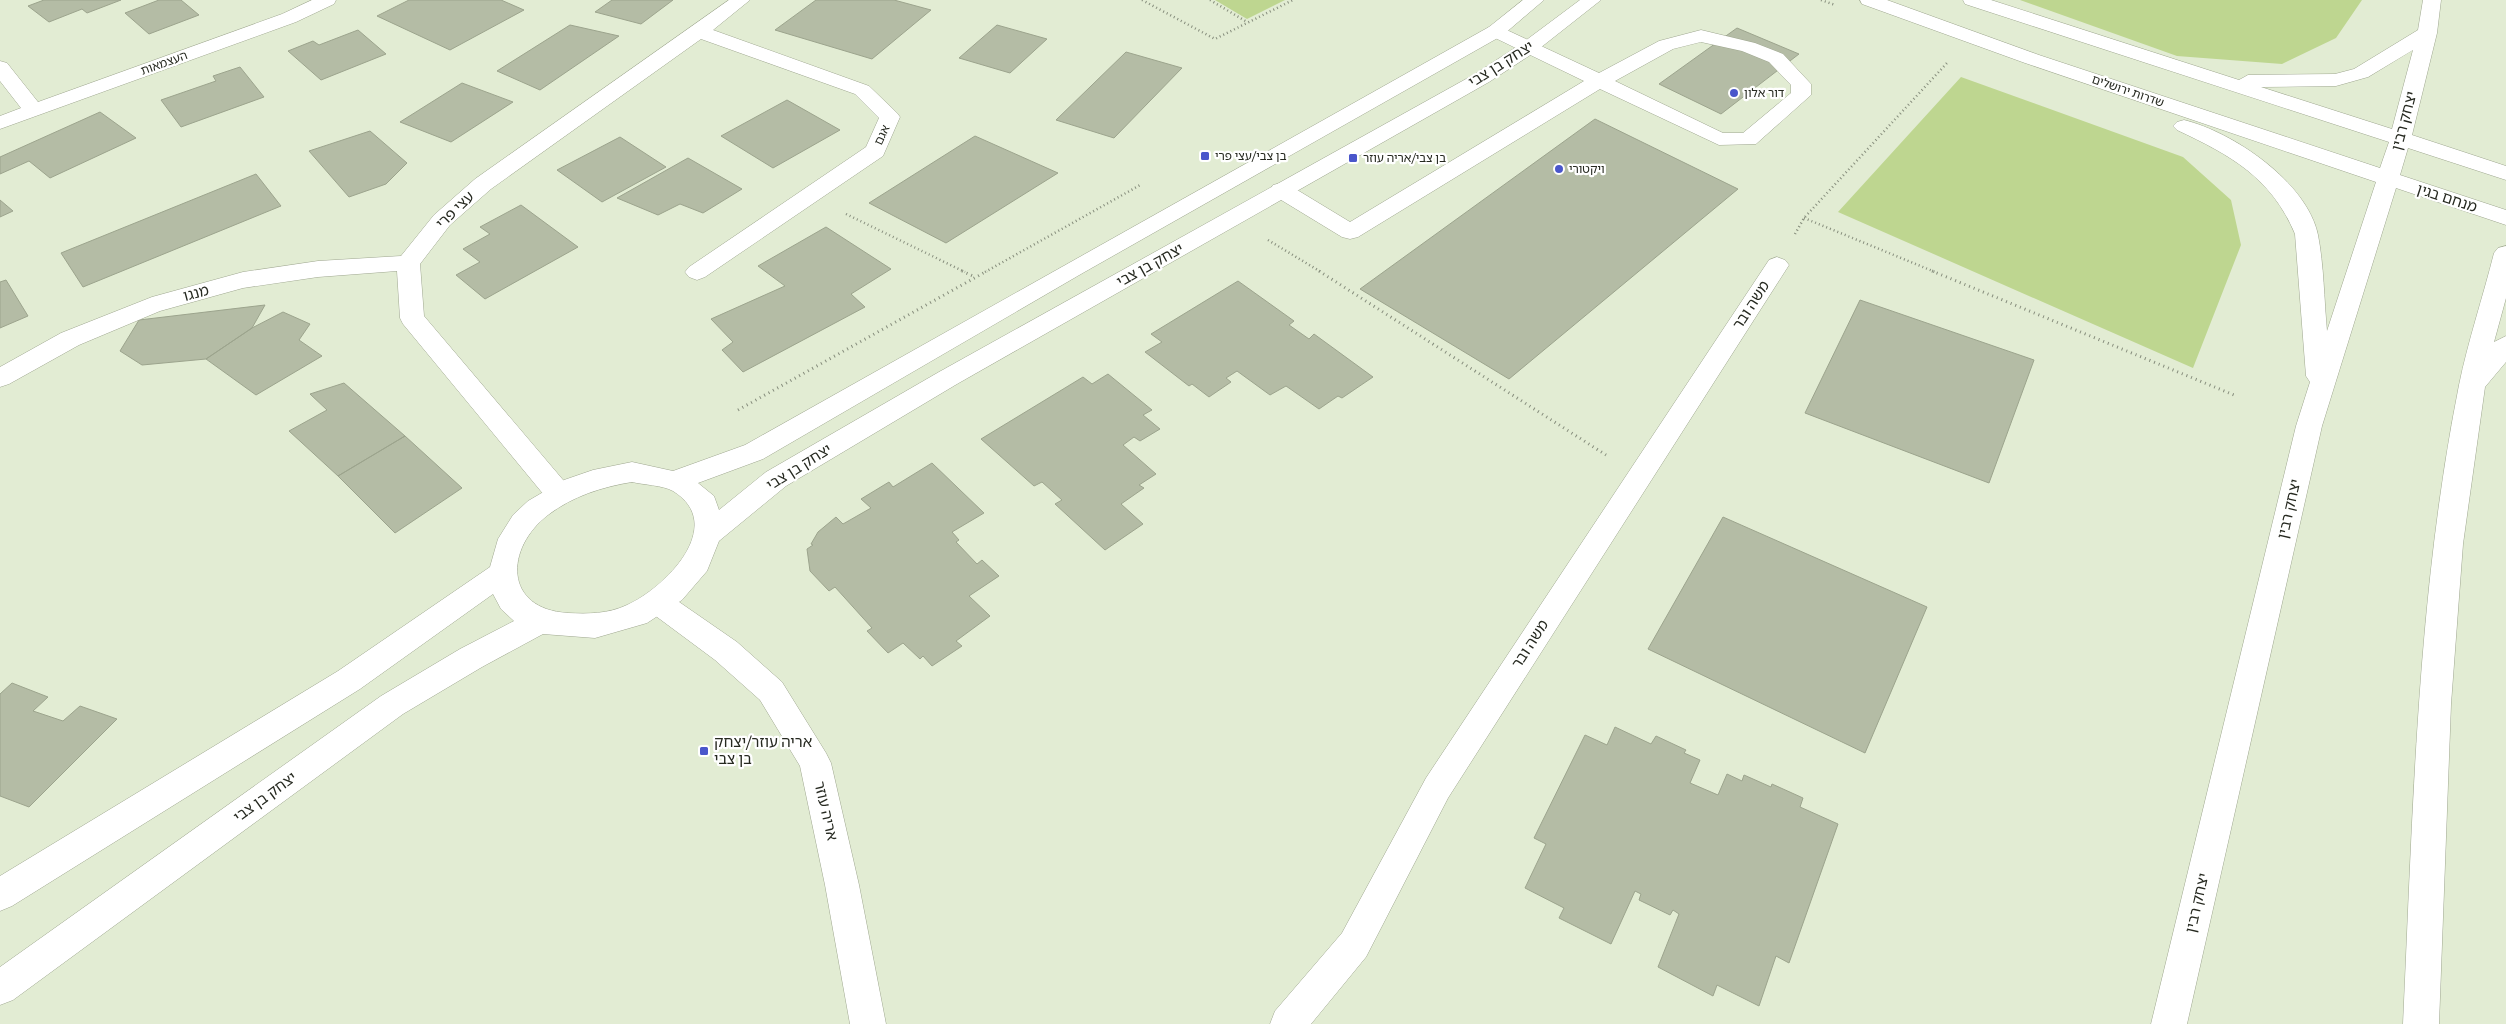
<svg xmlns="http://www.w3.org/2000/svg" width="2506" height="1024" font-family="Ubuntu,'Noto Sans Hebrew',sans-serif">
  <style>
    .green { fill: #bed690 }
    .building { fill: #b4bca5; stroke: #9ca48d }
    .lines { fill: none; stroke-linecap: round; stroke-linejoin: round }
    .lane-casing { stroke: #9fa790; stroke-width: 1 }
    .street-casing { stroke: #9fa790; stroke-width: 1 }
    .secondary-casing { stroke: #9fa790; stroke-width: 1 }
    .path-far1 { stroke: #868d7c; stroke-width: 2.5; stroke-dasharray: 1 3; stroke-linecap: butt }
    .path { stroke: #868d7c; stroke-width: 3; stroke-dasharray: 1 4; stroke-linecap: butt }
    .lane { fill: #fff; fill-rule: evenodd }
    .street { fill: #fff; fill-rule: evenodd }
    .secondary { fill: #fff; fill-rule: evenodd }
    .poi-dot { fill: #4a56cb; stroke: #fff; stroke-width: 2 }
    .labels { text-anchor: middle; stroke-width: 4.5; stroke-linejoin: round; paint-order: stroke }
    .far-street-label { font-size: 12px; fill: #262920; stroke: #fff }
    .far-poi-label { font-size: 12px; fill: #262920; stroke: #fff; text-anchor: start }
    .street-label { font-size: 15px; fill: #262920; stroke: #fff }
    .poi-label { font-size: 15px; fill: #262920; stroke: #fff; text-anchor: start }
  </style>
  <rect width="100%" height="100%" fill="#e2ecd3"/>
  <!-- green -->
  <path class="green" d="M1215,0H1285L1247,19Z
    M2020,0H2362L2336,38L2282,64L2177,56Z
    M1961,77L2183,157L2231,200L2241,245L2193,368L1838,212Z"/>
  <!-- building -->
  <path class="building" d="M44,0H121L87,13L82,9L49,22L28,6Z
    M159,0H181L199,15L149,34L125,13Z
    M409,0H501L524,10L450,50L377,16Z
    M612,0H673L641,24L595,12Z
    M816,0H894L931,10L872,59L775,30Z
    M570,25L619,36L540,90L497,71Z
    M997,25L1047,39L1010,73L959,58Z
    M1737,28L1799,54L1721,114L1659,84Z
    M358,30L386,54L321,80L288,51L313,41L319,45Z
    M1126,52L1182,68L1114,138L1056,120Z
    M240,67L264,97L181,127L161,100L216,81L213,76Z
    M462,83L513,102L451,142L400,122Z
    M787,100L840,130L773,168L721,136Z
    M100,112L136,138L50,178L29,161L0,174V157Z
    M1595,119L1738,189L1509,379L1360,289Z
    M370,131L407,163L386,184L349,197L309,151Z
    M975,136L1058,173L946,243L869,203Z
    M620,137L666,167L602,202L557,170Z
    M688,158L742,189L703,213L680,204L658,215L617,198Z
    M256,174L281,206L83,287L61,253Z
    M0,200L13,211L0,217Z
    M521,205L578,247L485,299L456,275L480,262L463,249L490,234L480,227Z
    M826,227L891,269L851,294L865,307L743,372L722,350L733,342L711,319L785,286L758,266Z
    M6,280L28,316L0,328V282Z
    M1238,281L1294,321L1289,325L1309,339L1314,334L1373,377L1342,398L1338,396L1319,409L1286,386L1270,395L1237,371L1226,378L1231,382L1209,397L1192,384L1189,386L1145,352L1162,342L1151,334Z
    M1860,300L2034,360L1989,483L1805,413Z
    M265,305L252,328L206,359L142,365L120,351L139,320Z
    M283,312L310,324L299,340L322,356L256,395L206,359L252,328Z
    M1108,374L1152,410L1143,415L1160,429L1140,441L1134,437L1123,445L1156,474L1139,485L1144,488L1121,504L1143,524L1105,550L1055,504L1062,500L1042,482L1034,486L981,439L1083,377L1092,384Z
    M344,383L405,436L338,476L289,431L327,410L310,394Z
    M405,436L462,488L395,533L338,476Z
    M932,463L984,513L952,532L959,540L956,542L977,564L982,560L999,576L969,596L990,616L956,641L962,646L932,666L923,656L920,659L903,643L888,653L867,631L872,628L835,587L829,591L810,571L807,549L813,545L811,544L818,532L836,517L843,524L871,508L861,499L889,482L893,487Z
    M1723,517L1927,607L1865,753L1648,649Z
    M12,683L48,697L33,711L63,721L80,706L117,719L29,807L0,796V694Z
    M1615,727L1651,744L1656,736L1686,750L1684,753L1700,760L1690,783L1718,795L1727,774L1742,781L1744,775L1771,787L1772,784L1803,798L1800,807L1838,824L1789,963L1776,956L1759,1006L1717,985L1713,996L1658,967L1679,914L1673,910L1670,915L1639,900L1641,894L1635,891L1611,944L1559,918L1564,908L1525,888L1546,844L1534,838L1585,735L1607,745Z"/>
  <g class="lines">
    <!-- lane casing -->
    <g class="lane-casing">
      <path id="lane" d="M1496,25L1599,73L1659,41L1701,30L1755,43L1783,54L1811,84V95L1756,144L1719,145L1600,89L1358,237L1350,239L1342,237L1273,195L1270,190L1273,185L1281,183L1289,185L1350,222L1584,81L1489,35L1486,31L1489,27ZM1701,42L1742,51L1769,62L1791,85V93L1743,133H1723L1615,81L1673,49Z"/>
    </g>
    <!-- street casing -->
    <g class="street-casing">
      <path id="street" d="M312,0H336L334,4L296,22L0,129V116L21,108L0,81V61L7,63L38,102L282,14Z
        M729,0H750L713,30L869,86L897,113L900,117L883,156L705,277L697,280L689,277L685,272L689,267L866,147L879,118L855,94L701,39L491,189L450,225L420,264L424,316L569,487L573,494L569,501L559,504L549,501L403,324L400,318L397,271L318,277L243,288L160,311L79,345L9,384L0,387V367L61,333L152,297L243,272L318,261L401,256L434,215L475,179Z
        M1777,257L1785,260L1789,265L1448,798L1366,957L1311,1024H1270L1275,1011L1342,933L1426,778L1769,260Z
        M659,591L669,595L737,642L782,682L826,753L831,763L859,885L886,1024H850L825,885L800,766L760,700L715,660L649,611L644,603L649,595Z"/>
    </g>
    <!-- secondary casing -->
    <g class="secondary-casing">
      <path id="secondary" d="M1523,0H1544L1503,35L1081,274L763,459L698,483L714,496L719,510L766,472L939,372L1475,74L1521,44L1580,0H1601L1535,52L1489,82L957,384L786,486L719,541L707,571L682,600L647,623L595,638L543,634L482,667L403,714L13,1000L0,1005V967L381,696L460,649L514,621L501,609L493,594L360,689L12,906L0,911V876L338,671L490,567L498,539L513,515L528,501L564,480L593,470L632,462L673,471L745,445L1489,27ZM632,482C644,485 662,485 673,491C728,525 665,588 627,605C608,614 588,614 568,613C503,609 505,548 548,515C573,496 602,487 632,482Z
        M1860,0H1887L2039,55L2380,168L2389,142L1965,4L1963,0H1991L2239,80L2248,75L2335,74L2354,69L2418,30L2423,0H2441L2437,33L2412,135L2506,166V180L2408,148L2400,175L2506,210V225L2396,188L2322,426L2187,1024H2151L2296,426L2310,382L2306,376L2295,234C2271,177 2230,155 2177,130L2173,126L2177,122L2184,120C2233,132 2307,182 2318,235C2324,266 2324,299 2327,331L2376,182L2025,63L1862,4ZM2413,50L2392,129L2261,87L2336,86L2368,77Z
        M2506,246V298L2494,342L2506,336V362L2485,387L2463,544L2451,704L2439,1024H2403C2413,811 2417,595 2459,385C2468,341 2483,297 2494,253L2498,248Z"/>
    </g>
    <!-- path-far1 -->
    <path class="path-far1" d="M1142,0L1215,39L1293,0
      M1210,0L1247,22
      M1821,0L1835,5
      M846,214L965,272
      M1804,218L1935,272
      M1795,234L1804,218L1947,63
      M1268,240L1321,272
      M985,272L1142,184"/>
    <!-- path -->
    <path class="path" d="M962,271L975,277
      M1319,271L1606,455
      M1932,271L2234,395
      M738,410L987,271"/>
    <!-- lane -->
    <use href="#lane" class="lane"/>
    <!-- street -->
    <use href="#street" class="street"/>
    <!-- secondary -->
    <use href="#secondary" class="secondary"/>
  </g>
  <!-- markers -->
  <g class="poi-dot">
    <circle cx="1734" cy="93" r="5"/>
    <rect x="1200" y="151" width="10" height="10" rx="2.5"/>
    <rect x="1348" y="153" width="10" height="10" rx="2.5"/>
    <circle cx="1559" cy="169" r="5"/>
    <rect x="699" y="746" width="10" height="10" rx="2.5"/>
  </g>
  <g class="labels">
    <!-- far-street labels -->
    <g class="far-street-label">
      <text transform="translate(164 63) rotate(-20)" y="4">העצמאות</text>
      <text transform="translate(2128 91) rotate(19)" y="4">שדרות ירושלים</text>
      <text transform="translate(882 135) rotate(-65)" y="4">אגם</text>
    </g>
    <!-- far-poi labels -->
    <g class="far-poi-label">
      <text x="1744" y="97">דור אלון</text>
      <text x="1215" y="160">בן צבי/עצי פרי</text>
      <text x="1363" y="162">בן צבי/אריה עוזר</text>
      <text x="1569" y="173">ויקטורי</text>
    </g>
    <!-- street labels -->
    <g class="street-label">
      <text transform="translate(1501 64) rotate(-32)" y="5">יצחק בן צבי</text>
      <text transform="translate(2404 121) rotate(-75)" y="5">יצחק רבין</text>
      <text transform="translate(2447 198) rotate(18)" y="5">מנחם בגין</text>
      <text transform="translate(455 210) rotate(-44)" y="5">עצי פרי</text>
      <text transform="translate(1150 265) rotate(-29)" y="5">יצחק בן צבי</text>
      <text transform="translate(196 293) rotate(-15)" y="5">מנגו</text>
      <text transform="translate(1751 305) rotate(-57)" y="5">משה ובר</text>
      <text transform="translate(799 467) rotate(-32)" y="5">יצחק בן צבי</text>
      <text transform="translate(2289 509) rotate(-77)" y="5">יצחק רבין</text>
      <text transform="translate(1530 644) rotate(-57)" y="5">משה ובר</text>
      <text transform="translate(265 797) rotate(-36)" y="5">יצחק בן צבי</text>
      <text transform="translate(826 811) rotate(77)" y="5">אריה עוזר</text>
      <text transform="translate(2197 903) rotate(-77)" y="5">יצחק רבין</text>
    </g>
    <!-- poi labels -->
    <g class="poi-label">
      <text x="714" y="747">אריה עוזר/יצחק<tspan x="714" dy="17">בן צבי</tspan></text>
    </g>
  </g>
</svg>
